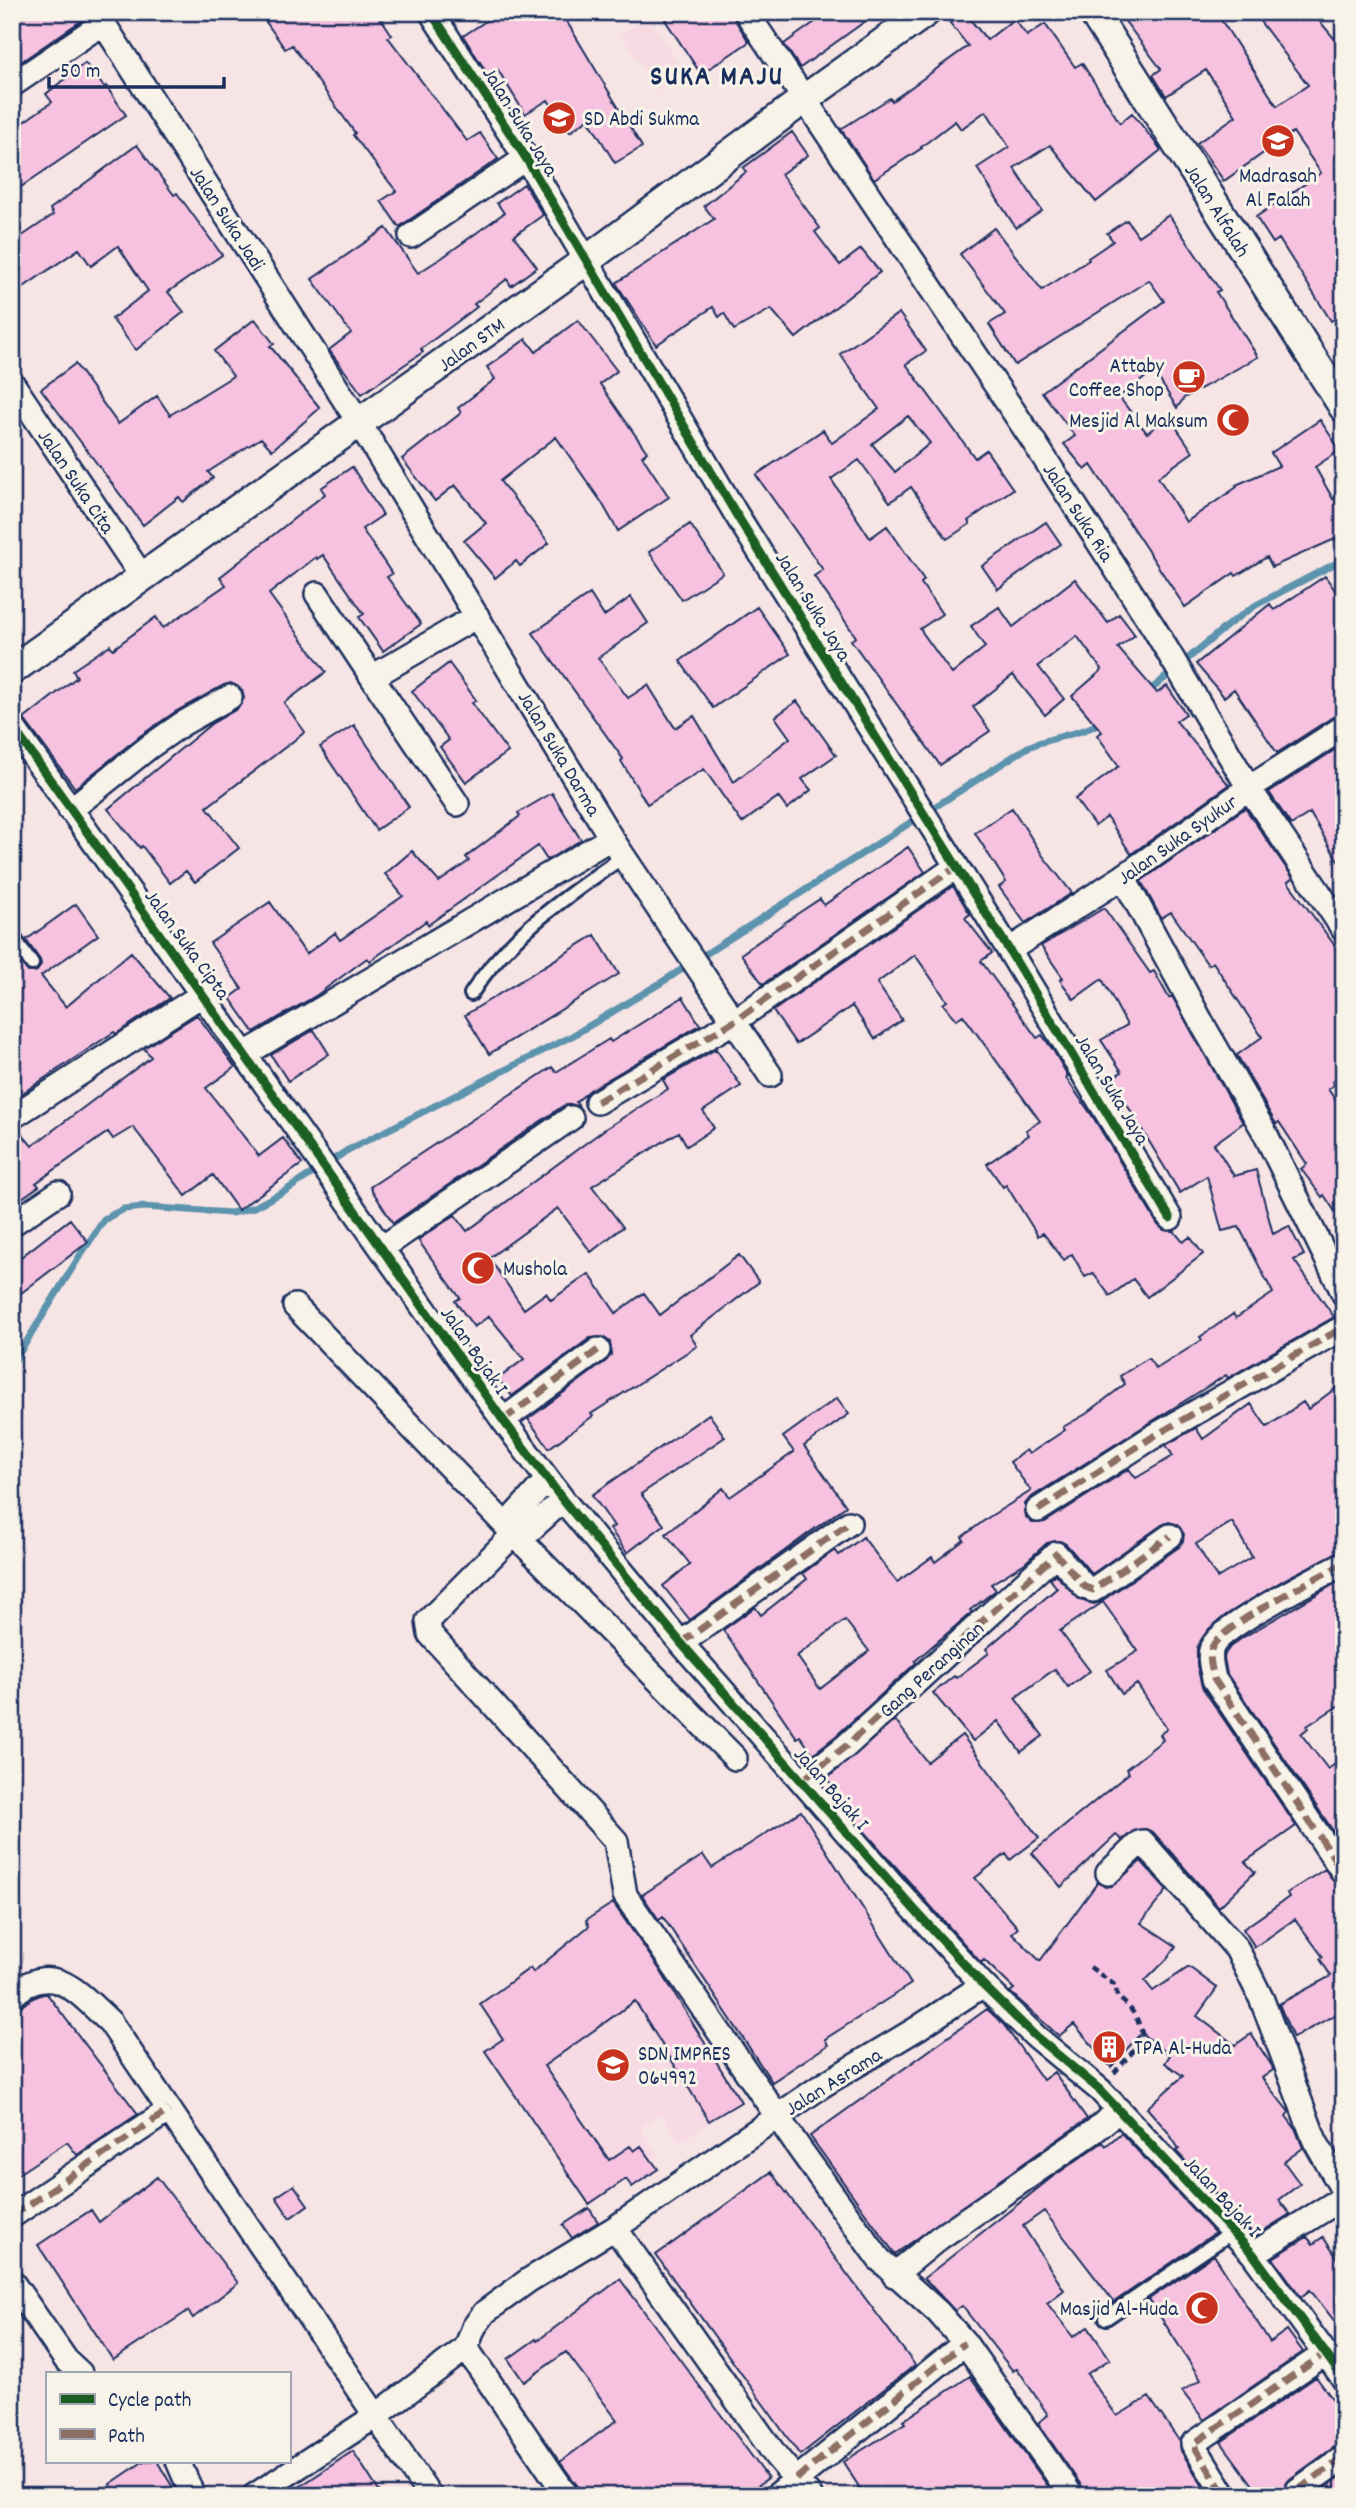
<svg xmlns="http://www.w3.org/2000/svg" width="1356" height="2508" font-family="Dekko,sans-serif">
  <style>
    .built { fill: #f7dae3 }
    .lines { fill: none; stroke-linecap: round; stroke-linejoin: round }
    .stream { stroke: #5b93ad; stroke-width: 7 }
    .building { fill: #f7c2df; stroke: #1b2f5e; stroke-width: 2; fill-rule: evenodd }
    .service-casing { stroke: #1b2f5e; stroke-width: 18 }
    .minor-casing { stroke: #1b2f5e; stroke-width: 28 }
    .tertiary-casing { stroke: #1b2f5e; stroke-width: 33 }
    .path { stroke: #1b2f5e; stroke-width: 4.5; stroke-dasharray: 7 5; stroke-linecap: butt }
    .service { stroke: #f7f3e8; stroke-width: 12 }
    .minor { stroke: #f7f3e8; stroke-width: 23 }
    .tertiary { stroke: #f7f3e8; stroke-width: 28 }
    .quiet { stroke: #8d6e63; stroke-width: 7; stroke-dasharray: 14 7; stroke-linecap: butt }
    .cycleway-casing { stroke: #f7f3e8; stroke-width: 13 }
    .cycleway { stroke: #1b5e20; stroke-width: 9 }
    .labels { text-anchor: middle; stroke-width: 6; stroke-linejoin: round; paint-order: stroke }
    .poi-label { font-size: 21px; fill: #1b2f5e; stroke: #f7f3e8; text-anchor: start }
    .street-label { font-size: 21px; fill: #1b2f5e; stroke: #f7f3e8 }
    .district-label { font-size: 28px; font-weight: bold; letter-spacing: 2px; fill: #1b2f5e; stroke: #f7f3e8 }
  </style>
  <rect width="100%" height="100%" fill="#f7e4e5"/>
  <filter id="ink" filterUnits="userSpaceOnUse"><feTurbulence type="fractalNoise" baseFrequency=".0143" numOctaves="2"/><feDisplacementMap in="SourceGraphic" scale="14" xChannelSelector="R" yChannelSelector="G"/><feConvolveMatrix kernelMatrix="1 2 1 2 8 2 1 2 1" color-interpolation-filters="sRGB"/></filter>
  <g filter="url(#ink)">
    <!-- built -->
    <path class="built" d="M649,17L684,73L656,90L621,34Z
      M636,1939L739,2092L706,2113L711,2121L680,2142L661,2114L640,2128L658,2155L628,2175L589,2190L487,2039Z"/>
    <g class="lines">
      <!-- stream -->
      <path class="stream" d="M1147,693L1229,624L1256,605L1344,559
        M12,1365L81,1254L104,1220L112,1215L124,1209L144,1207L231,1213L252,1208L285,1191L348,1150L572,1036L659,984L1028,747C1053,736 1082,735 1105,720"/>
    </g>
    <!-- building -->
    <path class="building" d="M30,12H77L82,20L12,68V24Z
      M259,12H377L392,35L388,37L467,141L480,133L498,159L399,227L381,201L396,191L353,135L355,133L292,45L285,49Z
      M500,12H561L642,147L615,163L588,119L570,132L548,100L525,114L498,70L489,76L463,36Z
      M676,12H730L749,42L701,74L665,20Z
      M829,12H878L800,68L784,44Z
      M964,12L987,40L1014,19L1027,36L1045,24L1075,67L1082,63L1120,123L1132,113L1161,150L1096,202L1050,145L1014,168L1042,211L1016,228L977,168L1009,147L986,111L961,129L955,121L921,147L922,148L874,179L841,129L890,98L892,101L968,46L950,23Z
      M1118,12H1216L1277,106L1308,85L1253,12H1312L1344,50V313L1331,321L1279,239L1273,243L1256,217L1321,173L1293,132L1224,181L1197,143L1236,116L1206,70L1166,96L1153,75L1161,69Z
      M85,63L104,87L106,86L126,115L12,193V130L52,102L46,94Z
      M792,132L808,155L781,174L820,228L815,232L840,265L861,249L880,272L796,338L771,309L734,330L724,313L719,317L713,307L656,345L616,283L714,219L704,206L746,172L743,168Z
      M137,145L174,195L177,193L222,255L168,292L184,312L136,350L112,319L148,291L118,246L91,266L79,249L12,295V243L53,215L50,209Z
      M524,184L543,215L514,236L537,267L511,286L507,279L474,304L477,307L421,349L423,352L362,394L329,350L351,333L312,279L386,228L418,273L443,257L504,213L497,203Z
      M1169,215L1220,290L1216,292L1258,357L1184,398L1177,408L1154,371L1119,397L1147,433L1169,417L1193,452L1158,477L1186,522L1237,487L1236,485L1279,466L1271,453L1320,420L1340,450L1315,467L1333,499L1344,492V535L1272,567L1267,557L1236,576L1234,573L1185,607L1091,465L1085,470L1064,444L1075,436L1042,392L1164,301L1149,280L1015,365L989,324L1005,314L960,254L994,228L1042,290L1089,260L1088,258L1113,241L1107,233L1127,220L1138,236Z
      M899,313L926,351L906,364L975,458L986,450L1013,489L968,521L970,524L947,539L911,487L890,502L859,460L831,479L870,538L887,526L924,580L921,583L942,614L920,629L952,674L985,647L971,626L999,607L1013,627L1075,579L1108,623L1119,614L1135,635L1118,648L1157,693L1167,686L1186,714L1176,721L1229,785L1131,854L1107,817L1095,826L1075,799L1119,766L1097,735L1102,732L1072,696L1102,670L1077,636L1038,666L1064,699L1045,715L1013,675L973,707L990,731L940,765L851,640L856,637L814,576L823,570L756,475L823,430L832,443L879,409L840,354ZM908,416L930,443L895,472L872,444Z
      M255,319L274,344L270,346L320,408L272,450L261,438L208,472L213,478L183,502L179,497L143,525L41,389L75,364L118,424L157,396L170,415L233,376L214,351Z
      M578,320L617,371L600,384L647,452L642,456L669,497L618,531L602,503L556,437L500,481L549,543L520,566L516,561L495,578L464,541L486,523L455,485L435,501L402,459L461,413L458,408L495,379L487,367L526,339L536,352Z
      M352,467L383,515L362,529L392,574L387,577L421,624L383,651L359,617L364,614L323,555L317,559L316,557L269,594L326,672L284,703L305,732L207,807L239,848L195,882L186,871L170,883L142,846L140,848L108,809L211,724L237,709L244,698L242,690L231,683L224,685L175,712L140,736L75,788L24,719L77,677L73,670L110,645L113,649L156,617L163,628L226,585L220,577L325,494L321,488Z
      M1046,522L1061,544L998,589L982,566Z
      M690,524L723,573L682,600L649,552Z
      M1325,576L1344,603V713L1336,715L1277,753L1234,689L1224,697L1196,664L1270,604L1274,610Z
      M590,594L604,616L631,597L648,623L598,658L628,698L648,685L675,728L694,716L734,782L790,738L775,717L797,701L836,755L802,779L811,790L787,809L778,797L742,823L704,769L647,804L621,761L623,759L533,633Z
      M757,607L790,654L713,708L680,661Z
      M449,663L476,700L472,703L508,752L466,782L440,747L449,740L412,691Z
      M354,725L409,807L376,830L320,747Z
      M1344,744V871L1310,813L1291,825L1269,792Z
      M552,793L581,840L547,860L538,846L428,925L426,921L370,961L367,958L317,995L254,1032L230,998L242,989L210,943L270,902L306,954L335,933L340,940L403,896L385,874L412,851L439,882L469,861L466,857L520,816L518,813Z
      M1012,808L1043,856L1072,893L1025,923L999,887L1006,882L975,833Z
      M1245,808L1293,878L1288,882L1344,958V1074L1332,1082L1334,1085L1328,1089L1344,1113V1225L1324,1195L1322,1197L1301,1169L1307,1164L1279,1122L1276,1124L1237,1055L1262,1037L1213,962L1208,965L1171,912L1161,918L1141,881Z
      M908,847L925,872L763,984L741,954L794,916L820,899L824,905Z
      M953,886L970,914L965,918L992,953L981,961L1037,1038L1042,1035L1053,1050L1068,1076L1066,1078L1093,1117L1158,1225L1164,1230L1174,1231L1183,1242L1190,1237L1203,1254L1147,1297L1133,1279L1110,1296L1093,1273L1085,1277L1072,1254L1064,1260L1043,1233L1038,1236L1006,1185L1003,1187L987,1164L1029,1135L1026,1130L1040,1121L963,1015L956,1020L943,1004L947,1001L915,955L877,983L902,1020L875,1039L852,1006L796,1044L773,1011Z
      M76,904L98,935L41,976L66,1007L131,952L170,998L116,1034L114,1032L12,1100V951L28,972L37,971L41,964L40,960L26,940Z
      M1104,908L1150,973L1154,971L1169,998L1172,996L1243,1123L1214,1144L1234,1176L1256,1170L1273,1234L1289,1226L1304,1255L1294,1260L1334,1317L1228,1378L1226,1375L1030,1498L1025,1504L1026,1517L1032,1523L1045,1522L1129,1469L1136,1478L1173,1456L1166,1445L1196,1428L1203,1439L1251,1404L1267,1427L1303,1402L1308,1409L1344,1382V1549L1287,1578L1226,1615L1209,1629L1197,1647V1665L1202,1687L1296,1826L1245,1862L1255,1872L1219,1907L1154,1833L1146,1829L1135,1830L1122,1840L1116,1835L1061,1887L1032,1853L1129,1773L1126,1769L1163,1740L1160,1734L1167,1729L1137,1684L1122,1694L1107,1670L1138,1651L1103,1602L1060,1631L1090,1671L1068,1687L1055,1669L1015,1698L1043,1736L1021,1752L998,1721L973,1741L933,1693L954,1676L956,1678L989,1653L986,1649L1057,1588L1050,1579L1055,1574L1080,1600L1094,1604L1100,1602L1179,1547L1183,1541L1184,1534L1176,1524L1169,1522L1162,1525L1092,1574L1066,1544L1060,1541L1047,1543L1025,1563L991,1584L996,1590L970,1610L972,1612L915,1661L916,1663L837,1735L813,1754L800,1736L797,1738L723,1630L755,1607L761,1615L807,1579L803,1573L835,1550L839,1555L863,1537L897,1582L932,1557L935,1562L964,1540L962,1537L989,1517L1031,1491L1010,1462L1026,1450L1029,1454L1065,1430L1063,1427L1086,1414L1125,1384L1120,1376L1148,1358L1156,1369L1202,1340L1200,1337L1233,1314L1236,1318L1273,1293L1239,1227L1222,1231L1207,1176L1180,1193L1111,1078L1122,1072L1101,1040L1127,1025L1102,979L1074,999L1060,980L1063,978L1041,946ZM1232,1522L1252,1557L1217,1578L1196,1544ZM845,1620L869,1651L820,1689L797,1656Z
      M595,935L619,974L489,1054L465,1015Z
      M683,997L700,1025L590,1090L576,1102L579,1107L571,1104L563,1106L393,1223L370,1187L552,1067L556,1072L609,1039L611,1042Z
      M197,1015L235,1067L206,1088L259,1156L283,1138L302,1164L238,1210L213,1175L186,1196L133,1127L113,1139L108,1132L36,1183L39,1186L12,1205V1127L17,1128L32,1146L151,1057L144,1048Z
      M314,1030L329,1054L288,1081L271,1055Z
      M716,1049L741,1086L703,1111L714,1128L687,1146L679,1132L592,1186L623,1227L591,1252L558,1208L489,1258L524,1309L546,1293L551,1300L589,1274L616,1313L644,1293L660,1315L739,1255L759,1282L690,1335L697,1346L591,1414L593,1416L549,1448L528,1419L606,1361L611,1355L610,1342L603,1337L590,1338L512,1396L498,1379L524,1359L489,1316L474,1327L455,1301L460,1298L418,1240L455,1215L467,1231L605,1129L668,1089L663,1080Z
      M70,1219L88,1242L12,1300V1264Z
      M837,1398L849,1414L804,1446L846,1506L690,1620L663,1586L690,1564L666,1534L723,1488L730,1497L794,1452L783,1437Z
      M709,1414L725,1437L641,1494L664,1525L627,1553L610,1529L614,1526L592,1495Z
      M1338,1582L1344,1595V1624L1336,1628L1344,1641V1702L1307,1726L1308,1728L1301,1734L1328,1769L1344,1758V1847L1227,1674L1224,1658L1225,1654L1230,1647L1242,1638Z
      M895,1720L927,1762L962,1735L1039,1838L1010,1860L1006,1854L975,1878L1018,1928L1012,1933L1040,1961L1098,1882L1105,1887L1112,1886L1141,1861L1167,1890L1141,1923L1176,1946L1168,1958L1145,1981L1153,1991L1189,1967L1217,1988L1197,2016L1235,2045L1251,2034L1272,2066L1273,2070L1262,2078L1289,2112L1286,2116L1295,2128L1303,2148L1284,2162L1300,2184L1279,2200L1290,2214L1255,2236L1176,2151L1179,2149L1168,2132L1147,2108L1183,2076L1165,2063L1170,2055L1141,2033L1111,2067L1074,2024L1059,2036L1010,1992L1014,1989L984,1960L981,1963L850,1815L853,1812L828,1780L830,1776Z
      M801,1811L911,1984L825,2039L828,2045L772,2082L663,1917L659,1920L642,1895L703,1855L712,1868Z
      M1325,1869L1333,1881L1344,1887V2010L1293,2038L1279,2004L1331,1976L1320,1959L1323,1957L1295,1919L1255,1947L1243,1929L1289,1897L1287,1893Z
      M613,1903L660,1970L741,2102L709,2121L635,2001L544,2066L609,2160L630,2146L634,2151L641,2146L658,2169L632,2187L626,2179L589,2204L485,2051L503,2039L480,2004L530,1968L533,1972L589,1926L586,1920Z
      M43,1994H47L138,2114L77,2155L67,2142L12,2178V2013L33,1998Z
      M987,2009L1004,2025L1043,2080L1054,2072L1087,2119L895,2254L810,2136Z
      M1121,2133L1215,2233L1114,2302L1044,2211L1023,2226L1064,2290L1047,2303L1073,2337L1088,2327L1110,2359L1087,2374L1117,2416L1149,2397L1180,2442L1181,2451L1209,2496H1086L1083,2488L1038,2423L1048,2415L1017,2368L1013,2371L962,2306L955,2311L924,2278L1051,2178L1103,2142L1106,2146Z
      M771,2172L915,2365L800,2455L656,2255Z
      M157,2177L238,2283L193,2318L188,2311L113,2360L38,2245L91,2210L99,2222Z
      M294,2185L308,2205L290,2218L276,2197Z
      M589,2208L598,2222L572,2238L563,2225Z
      M1307,2237L1313,2244L1323,2237L1344,2268V2333L1310,2290L1301,2297L1273,2258Z
      M1214,2255L1270,2342L1287,2330L1303,2352L1204,2420L1182,2391L1201,2380L1149,2299Z
      M620,2279L768,2478L744,2496H581L579,2488L560,2462L617,2420L566,2352L524,2382L508,2359L536,2339L537,2341Z
      M970,2376L1055,2496H865L843,2462L905,2423L903,2421Z
      M1316,2377L1344,2414V2443L1336,2446L1290,2479L1285,2485L1286,2496H1261L1221,2442Z
      M353,2451L382,2496H286Z
      M144,2461H157L178,2496H118L110,2484Z
      M1344,2474V2496H1314Z"/>
    <g class="lines">
      <!-- service casing -->
      <g class="service-casing">
        <path id="service" d="M12,935L32,964
          M471,994C508,935 567,896 624,856
          M1106,2318L1232,2232"/>
      </g>
      <!-- minor casing -->
      <g class="minor-casing">
        <path id="minor" d="M96,12L360,424L611,838L770,1075
          M431,12L526,158L736,514L1009,950L1170,1218
          M746,12L1034,442L1154,628L1249,788L1344,930
          M12,85L103,23
          M411,236L526,158
          M12,383L143,578
          M317,594L372,677
          M12,726L503,1420L563,1500L681,1643L912,1907L983,1985L1035,2036L1100,2090L1253,2254L1344,2379
          M457,804L372,677L477,616
          M70,810L149,747L182,724L230,697
          M1123,877L1204,1027L1264,1131L1344,1294
          M1009,950L1123,877L1249,788L1344,727
          M245,1054L611,838
          M597,1102L733,1022L956,867
          M17,1114L203,994
          M12,1224L58,1193
          M382,1248L571,1118
          M295,1306L514,1534L735,1758
          M503,1420L598,1350
          M563,1500L530,1530L514,1534L428,1621L430,1634L616,1841L625,1895L799,2148L879,2259L938,2312L965,2343L1072,2496
          M1038,1510L1151,1438L1344,1327
          M514,1534L515,1515L547,1480
          M1344,1563C1318,1578 1223,1624 1212,1647C1208,1658 1212,1668 1214,1679L1344,1873
          M681,1643L849,1523
          M803,1780L846,1746L1056,1554L1085,1587L1093,1590L1170,1536
          M1108,1873L1139,1843L1143,1842L1237,1949L1262,2000L1315,2141L1344,2192
          M12,1996C53,1958 79,1994 110,2022L430,2496
          M12,2216L169,2110
          M615,2228L776,2456L810,2496
          M1253,2254L1344,2197
          M894,2275L939,2238L1093,2132L1119,2110
          M12,2282L66,2360L80,2373
          M466,2348L567,2496
          M178,2461L193,2496
          M1298,2490L1344,2457
          M1224,2494L1193,2444L1326,2353
          M254,2496L377,2415L466,2348L474,2327L485,2312L529,2280L615,2228L823,2085L918,2028L983,1985
          M776,2496L965,2343"/>
      </g>
      <!-- tertiary casing -->
      <g class="tertiary-casing">
        <path id="tertiary" d="M1093,12L1344,408
          M12,670L587,260L803,100L926,12"/>
      </g>
      <!-- path -->
      <path class="path" d="M1090,1967L1116,1986L1117,1997C1133,2008 1138,2018 1143,2037L1138,2046L1114,2073"/>
      <!-- service -->
      <use href="#service" class="service"/>
      <!-- minor -->
      <use href="#minor" class="minor"/>
      <!-- tertiary -->
      <use href="#tertiary" class="tertiary"/>
      <!-- quiet -->
      <path class="quiet" d="M597,1102L733,1022L956,867
        M503,1420L598,1350
        M1038,1510L1151,1438L1344,1327
        M1344,1563C1318,1578 1223,1624 1212,1647C1208,1658 1212,1668 1214,1679L1344,1873
        M681,1643L849,1523
        M803,1780L846,1746L1056,1554L1085,1587L1093,1590L1170,1536
        M12,2216L169,2110
        M796,2479L965,2343
        M1298,2490L1344,2457
        M1224,2494L1193,2444L1326,2353"/>
      <!-- cycleway casing -->
      <g class="cycleway-casing">
        <path id="cycleway" d="M431,12L526,158L736,514L1009,950L1170,1218
          M12,726L503,1420L563,1500L681,1643L912,1907L983,1985L1035,2036L1100,2090L1253,2254L1344,2379"/>
      </g>
      <!-- cycleway -->
      <use href="#cycleway" class="cycleway"/>
    </g>
  </g>
  <!-- icons -->
  <defs>
    <g id="school-disc" transform="scale(1.75)"><circle r="9.5" fill="#c8321e" stroke="#f7f3e8"/><path d="M0-5L7-2L0 1L-7-2ZM-4 1L0 2.5L4 1V4Q0 6-4 4Z" fill="#fff"/></g>
    <g id="cafe-disc" transform="scale(1.75)"><circle r="9.5" fill="#c8321e" stroke="#f7f3e8"/><path d="M-5.5-4.5H6V0H3Q3 3.5 0 3.5H-2.5Q-5.5 3.5-5.5 0ZM3-3.2v2h1.7v-2ZM-6 4.5H4V6H-6Z" fill="#fff"/></g>
    <g id="mosque-disc" transform="scale(1.75)"><circle r="9.5" fill="#c8321e" stroke="#f7f3e8"/><path d="M3.5-4.9A6 6 0 1 0 3.5 4.9A5 5 0 1 1 3.5-4.9Z" fill="#fff"/></g>
    <g id="building-disc" transform="scale(1.75)"><circle r="9.5" fill="#c8321e" stroke="#f7f3e8"/><path d="M-4-6H4V6H1V3H-1V6H-4ZM-2.5-4.3h1.7v1.8h-1.7ZM.8-4.3h1.7v1.8H.8ZM-2.5-1h1.7V.8h-1.7ZM.8-1h1.7V.8H.8Z" fill="#fff"/></g>
  </defs>
  <g fill-rule="evenodd">
    <use href="#school-disc" x="559" y="118"/>
    <use href="#school-disc" x="1278" y="141"/>
    <use href="#cafe-disc" x="1189" y="377"/>
    <use href="#mosque-disc" x="1233" y="420"/>
    <use href="#mosque-disc" x="478" y="1268"/>
    <use href="#building-disc" x="1109" y="2047"/>
    <use href="#school-disc" x="613" y="2065"/>
    <use href="#mosque-disc" x="1202" y="2308"/>
  </g>
  <g class="labels">
    <!-- poi labels -->
    <g class="poi-label">
      <text x="584" y="125">SD Abdi Sukma</text>
      <text x="1278" y="182" text-anchor="middle">Madrasah<tspan x="1278" dy="24">Al Falah</tspan></text>
      <text x="1164" y="372" text-anchor="end">Attaby<tspan x="1164" dy="24">Coffee Shop</tspan></text>
      <text x="1208" y="427" text-anchor="end">Mesjid Al Maksum</text>
      <text x="503" y="1275">Mushola</text>
      <text x="1134" y="2054">TPA Al-Huda</text>
      <text x="638" y="2060">SDN IMPRES<tspan x="638" dy="24">064992</tspan></text>
      <text x="1178" y="2315" text-anchor="end">Masjid Al-Huda</text>
    </g>
    <!-- street labels -->
    <g class="street-label">
      <text transform="translate(521 121) rotate(58)" y="7">Jalan Suka Jaya</text>
      <text transform="translate(1218 210) rotate(58)" y="7">Jalan Alfalah</text>
      <text transform="translate(228 218) rotate(57)" y="7">Jalan Suka Jadi</text>
      <text transform="translate(471 344) rotate(-36)" y="7">Jalan STM</text>
      <text transform="translate(77 481) rotate(56)" y="7">Jalan Suka Cita</text>
      <text transform="translate(1079 512) rotate(57)" y="7">Jalan Suka Ria</text>
      <text transform="translate(814 606) rotate(58)" y="7">Jalan Suka Jaya</text>
      <text transform="translate(560 753) rotate(59)" y="7">Jalan Suka Darma</text>
      <text transform="translate(1177 839) rotate(-35)" y="7">Jalan Suka Syukur</text>
      <text transform="translate(188 944) rotate(54)" y="7">Jalan Suka Cipta</text>
      <text transform="translate(1113 1089) rotate(59)" y="7">Jalan Suka Jaya</text>
      <text transform="translate(475 1350) rotate(55)" y="7">Jalan Bajak I</text>
      <text transform="translate(931 1669) rotate(-42)" y="7">Gang Peranginan</text>
      <text transform="translate(832 1788) rotate(49)" y="7">Jalan Bajak I</text>
      <text transform="translate(833 2081) rotate(-32)" y="7">Jalan Asrama</text>
      <text transform="translate(1223 2196) rotate(47)" y="7">Jalan Bajak I</text>
    </g>
    <!-- district labels -->
    <g class="district-label">
      <text x="717" y="84">SUKA MAJU</text>
    </g>
  </g>
  <!-- margin -->
  <rect width="1356" height="2508" fill="none" stroke="#f7f3e8" stroke-width="42"/>
  <rect x="21" y="21" width="1314" height="2466" fill="none" stroke="#1b2f5e" stroke-width="2.5" filter="url(#ink)"/>
  <!-- legend -->
  <rect x="46" y="2372" width="245" height="91" fill="#f7f3e8" stroke="#9fa5b1" stroke-width="2"/>
  <rect x="60" y="2394" width="35" height="10" fill="#1b5e20" stroke="#9fa5b1" stroke-width="2"/>
  <text x="108" y="2406" font-size="21" fill="#1b2f5e">Cycle path</text>
  <rect x="60" y="2429" width="35" height="10" fill="#8d6e63" stroke="#9fa5b1" stroke-width="2"/>
  <text x="108" y="2442" font-size="21" fill="#1b2f5e">Path</text>
  <!-- scale -->
  <path d="M49 77v10h175v-10" fill="none" stroke="#1b2f5e" stroke-width="3.5"/>
  <text x="60" y="77" font-size="21" fill="#1b2f5e" stroke="#f7f3e8" stroke-width="5" paint-order="stroke">50 m</text>
</svg>
